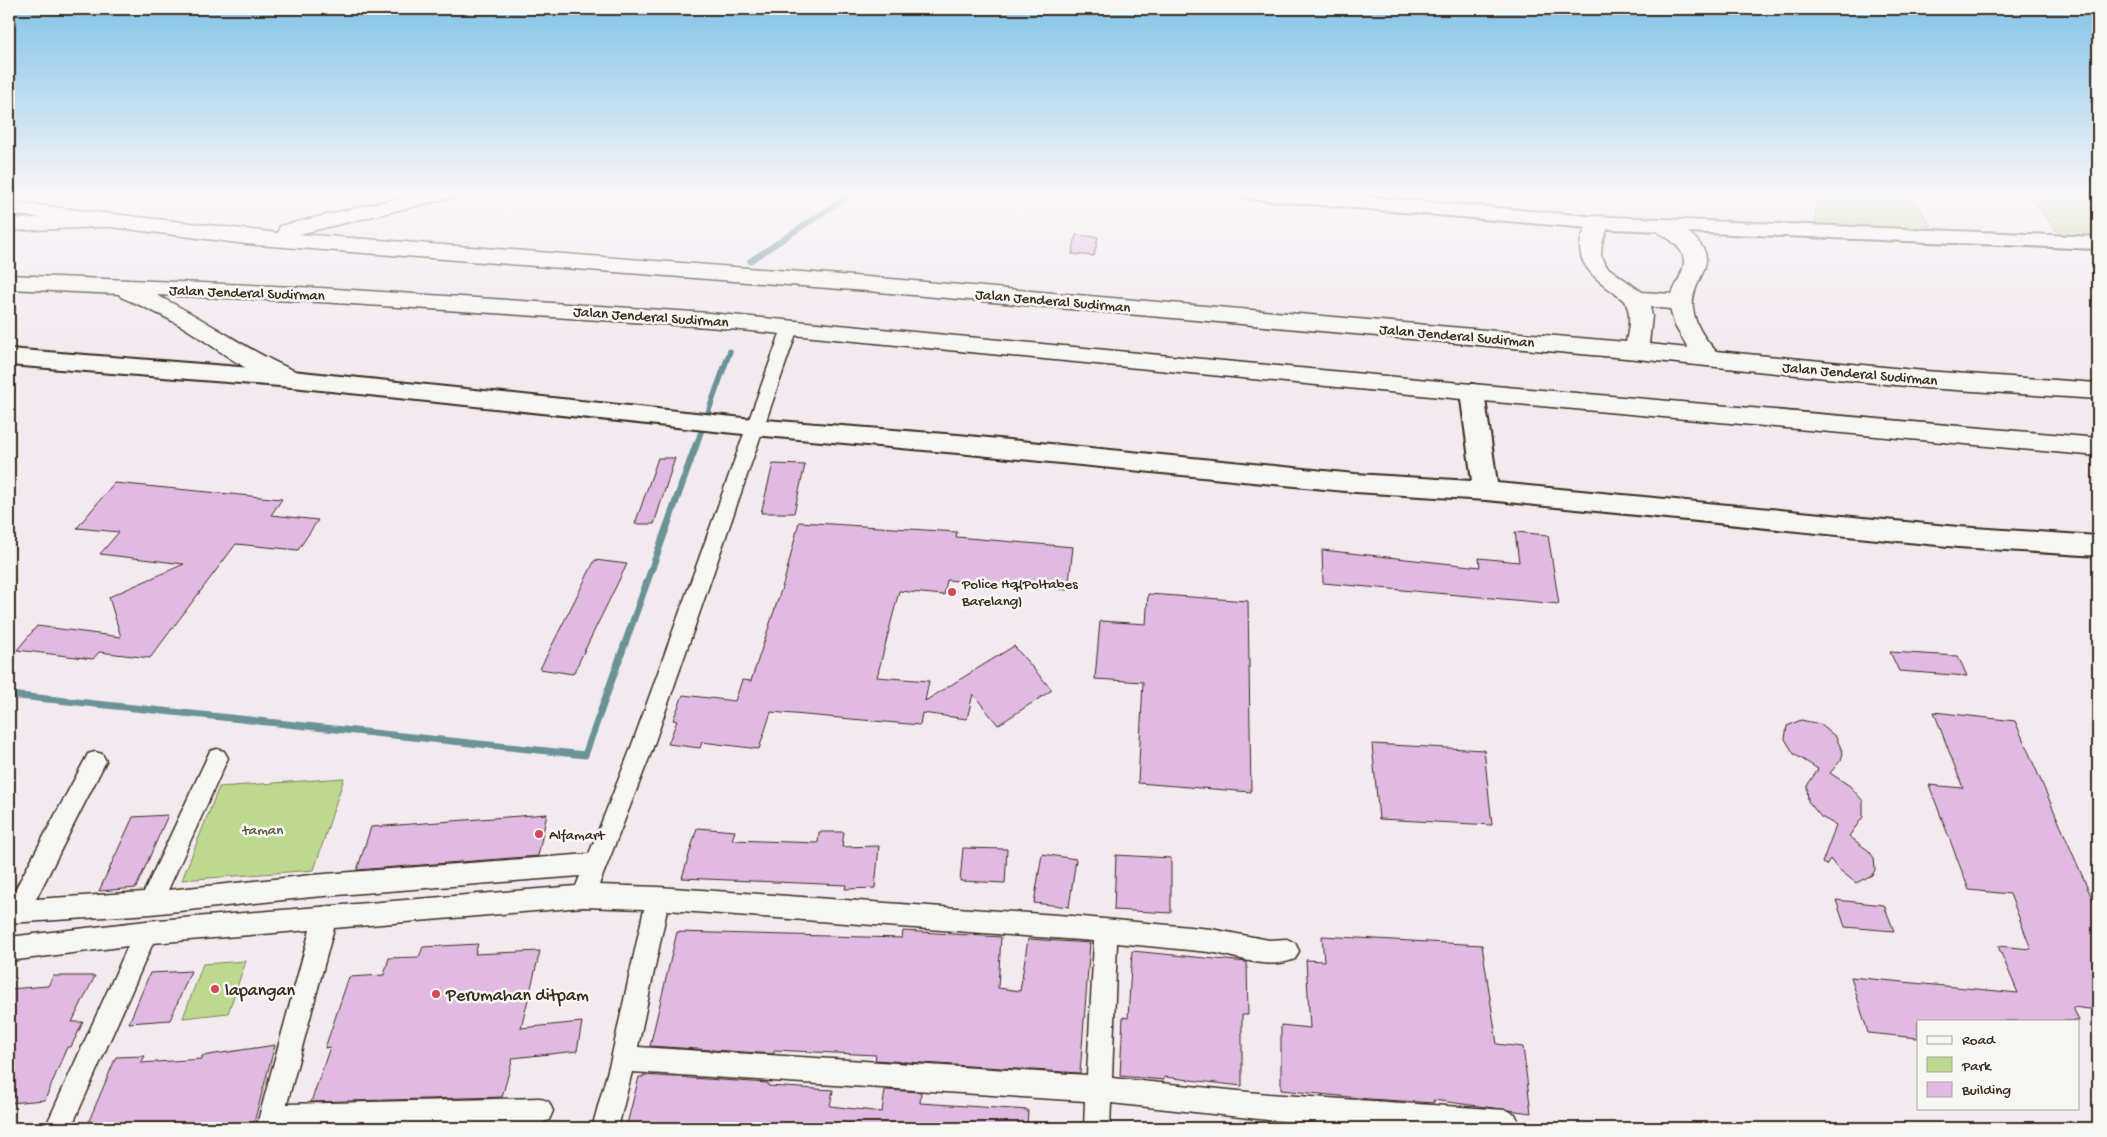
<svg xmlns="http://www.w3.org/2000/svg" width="2107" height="1137" font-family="'Gochi Hand',sans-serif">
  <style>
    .green { fill: #bdd990; stroke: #7c8257 }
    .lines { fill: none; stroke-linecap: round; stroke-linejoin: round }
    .stream-far1 { stroke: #6b9398; stroke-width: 5.5 }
    .stream { stroke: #6b9398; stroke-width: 7 }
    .building { fill: #e0bae3; stroke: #3b2a1e }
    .street-casing { stroke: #3b2a1e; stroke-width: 3 }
    .secondary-casing { stroke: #3b2a1e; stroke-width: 4 }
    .primary-casing { stroke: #3b2a1e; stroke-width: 3 }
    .highway-casing { stroke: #3b2a1e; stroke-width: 3 }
    .street { fill: #f6f6f2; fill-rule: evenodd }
    .secondary { fill: #f6f6f2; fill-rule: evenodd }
    .primary { fill: #f6f6f2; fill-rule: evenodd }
    .highway { fill: #f6f6f2; fill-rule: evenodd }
    .poi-dot { fill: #d1495b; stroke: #f6f6f2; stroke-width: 2 }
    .labels { text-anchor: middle; stroke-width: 5; stroke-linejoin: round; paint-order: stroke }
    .street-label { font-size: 15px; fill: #3b2a1e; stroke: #f6f6f2 }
    .poi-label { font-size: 15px; fill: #3b2a1e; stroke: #f6f6f2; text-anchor: start }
    .park-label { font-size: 15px; fill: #5c563a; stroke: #f6f6f2 }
    .near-poi-label { font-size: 18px; fill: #3b2a1e; stroke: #f6f6f2; text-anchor: start }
  </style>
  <rect width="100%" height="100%" fill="#f2eaef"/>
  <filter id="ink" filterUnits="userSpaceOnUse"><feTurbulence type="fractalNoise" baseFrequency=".02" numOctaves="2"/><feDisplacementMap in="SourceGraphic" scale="10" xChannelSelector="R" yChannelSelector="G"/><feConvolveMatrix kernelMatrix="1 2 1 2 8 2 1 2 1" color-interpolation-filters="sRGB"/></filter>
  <g filter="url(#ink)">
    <!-- green -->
    <path class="green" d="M1816,193H1911L1934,232L1815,224Z
      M2027,193H2098V236L2060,235Z
      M344,778L314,870L182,880L219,787Z
      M246,961L228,1013L183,1018L203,964Z"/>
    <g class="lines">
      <!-- stream-far1 -->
      <path class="stream-far1" d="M750,261L853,193
        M696,446L730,351"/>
      <!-- stream -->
      <path class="stream" d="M9,695L585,755L696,445"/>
    </g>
    <!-- building -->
    <path class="building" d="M1076,235L1098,237L1094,256L1072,254Z
      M658,458H675L654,524H635Z
      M773,464L805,465L794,513H761Z
      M114,483L282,499L271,515L318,520L298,550L236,544L150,658L99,652L93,659L17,650L37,626L121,637L109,597L184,564L100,554L119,532L77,528Z
      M799,522L957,532L956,537L1073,547L1068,590L947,580L944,595L899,591L877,677L929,681L925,701L1014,646L1052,690L998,725L973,694L967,719L922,713L920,725L771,712L759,749L702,742L700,748L668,744L677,721L673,720L683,695L735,701L742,680L751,681L785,578Z
      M1515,532L1548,535L1559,604L1323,583L1322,550L1480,567L1479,558L1519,562Z
      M595,560L627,564L573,674L540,669Z
      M1148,594L1248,601L1251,792L1138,783L1143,682L1095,679L1100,621L1146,624Z
      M1890,652L1958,656L1967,676L1899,671Z
      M1934,712L2015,721L2098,912V1010L2073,1007L2079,1021H1918V1038L1868,1033L1851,977L2018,993L1998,946L2031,949L2010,894L1969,890L1929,785L1963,788Z
      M1801,720L1820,724L1836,737L1843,753L1841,760L1830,773L1850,786L1863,801V817L1849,836L1869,851L1874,858L1875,870L1872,875L1856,883L1837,868L1830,859L1826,865L1822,863L1836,825L1821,817L1808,801L1807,786L1818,769L1794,754L1785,739L1787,726Z
      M1372,744L1484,750L1492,825L1379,819Z
      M547,814L538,856L357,870L371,827Z
      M168,815L136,888L99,891L133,817Z
      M697,828L735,831L732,840L818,843L819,832H844L842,847L879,846L875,888L845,889L846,885L682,878Z
      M963,848L1007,849L1005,883L960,881Z
      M1042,854L1076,859L1069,907L1034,903Z
      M1116,855L1171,858V913L1114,910Z
      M1836,900L1884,905L1894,931L1845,927Z
      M903,931L1001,937L998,988L1020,991L1028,939L1090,943L1080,1073L875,1060L876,1055L774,1050V1054L650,1046L677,932L902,938Z
      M1322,936L1482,945L1497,1044L1523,1047L1531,1113L1433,1100L1434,1103L1369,1099L1281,1090V1025L1310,1028L1306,960L1324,961Z
      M478,944L475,954L540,951L521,1028L582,1022L577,1051L513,1058L502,1097L311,1102L330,1047L325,1048L349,977L384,975L389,958L419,957L423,947Z
      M1132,951L1247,962L1248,1015H1242V1086L1164,1077V1080L1120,1076L1123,1017L1128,1018Z
      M191,971L170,1020L129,1023L150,973Z
      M53,976H95L72,1022H83L71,1047H67L45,1100L9,1103V989L48,986Z
      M275,1045L253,1126L238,1128H120L121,1126L86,1128L116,1057L145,1056L141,1063L202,1059V1056Z
      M643,1075L768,1083V1086L833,1090L830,1106L882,1112L885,1090L921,1092L920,1103L1028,1110L1027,1128H626L639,1077H643Z"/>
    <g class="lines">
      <!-- street casing -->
      <g class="street-casing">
        <path id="street" d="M790,323L796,324L798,328L651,753L599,885L658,887L1072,916L1211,929L1269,940L1287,939L1295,943L1299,951L1295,959C1268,971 1237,956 1209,952C1178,949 1148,946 1117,943L1112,1078L1268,1094L1506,1110L1515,1114L1519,1123L1517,1128H1393L1268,1120L1111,1103L1110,1128H1084L1085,1101L632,1072L618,1128H592L611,1059L644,909L583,907L334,928L287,1104L540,1098L549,1102L553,1111L549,1120L540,1124L256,1128L310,930L153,943L71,1128H45L128,946L9,961V937L146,921L576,886L580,876L312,897L151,914L9,923V901L88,754L95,752L102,754L106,761L36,899L144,892L210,751L217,749L224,751L228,758L168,890L312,875L589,854L629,753L782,328L784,324ZM667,910L1094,941L1087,1075L638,1047Z"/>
      </g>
      <!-- secondary casing -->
      <g class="secondary-casing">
        <path id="secondary" d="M1242,193H1324L1588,216L2098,237V249L1588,228L1252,199L1245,197Z
          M9,349L292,371L753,419L958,435L1355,474L1472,481L1460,392L1464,386L1472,384L1480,386L1484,392L1497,483L1958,527L2098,536V556L1958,547L1486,500L1355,492L958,453L753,435L292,387L9,365Z"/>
      </g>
      <!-- primary casing -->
      <g class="primary-casing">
        <path id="primary" d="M117,216L124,218L128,222L124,226L9,231V219Z"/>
      </g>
      <!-- highway casing -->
      <g class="highway-casing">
        <path id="highway" d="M419,193H456L453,197L299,234L867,277L1626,342C1628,330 1632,316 1626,304C1624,299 1616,295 1612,291C1583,270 1568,251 1592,218L1599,216L1606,218L1610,222L1602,243L1601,255L1607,267L1642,292L1672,294C1681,272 1695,258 1669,239C1663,234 1655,232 1650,225L1654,220C1665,218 1672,222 1682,228C1731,261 1689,276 1693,308C1695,326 1705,339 1716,351L1925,371L2098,383V399L1925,388L1637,359L867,291L246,244L9,214V202L278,233L280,226ZM1650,307L1670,309L1675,326L1688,348L1649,344L1652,316Z
          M9,275L320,288L709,313L1472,384L2098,438V456L1472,400L709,327L320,302L156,295C206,318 249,353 300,373L304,379L300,385C271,393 209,342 183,327C163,315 142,306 121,297L119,294L9,289Z"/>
      </g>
      <!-- street -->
      <use href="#street" class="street"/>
      <!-- secondary -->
      <use href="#secondary" class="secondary"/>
      <!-- primary -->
      <use href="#primary" class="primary"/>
      <!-- highway -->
      <use href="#highway" class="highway"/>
    </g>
  </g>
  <!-- sky -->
  <linearGradient id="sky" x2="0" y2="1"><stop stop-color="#83c3e8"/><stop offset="0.55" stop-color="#f9f6f8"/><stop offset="1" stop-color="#f9f6f8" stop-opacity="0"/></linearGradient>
  <rect width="2107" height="352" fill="url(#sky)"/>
  <!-- markers -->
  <g class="poi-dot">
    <circle cx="952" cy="592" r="5"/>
    <circle cx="539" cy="834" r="5"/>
    <circle cx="215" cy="989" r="5"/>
    <circle cx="436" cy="994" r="5"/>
  </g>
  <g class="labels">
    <!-- street labels -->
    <g class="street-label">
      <text transform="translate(247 292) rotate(2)" y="5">Jalan Jenderal Sudirman</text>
      <text transform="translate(1053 300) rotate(5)" y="5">Jalan Jenderal Sudirman</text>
      <text transform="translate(651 316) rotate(4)" y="5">Jalan Jenderal Sudirman</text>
      <text transform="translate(1457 335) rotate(5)" y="5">Jalan Jenderal Sudirman</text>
      <text transform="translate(1860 373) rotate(5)" y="5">Jalan Jenderal Sudirman</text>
    </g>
    <!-- poi labels -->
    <g class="poi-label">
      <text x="962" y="588">Police Hq(Poltabes<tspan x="962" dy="17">Barelang)</tspan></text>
      <text x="549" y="839">Alfamart</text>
    </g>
    <!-- park labels -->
    <g class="park-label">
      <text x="263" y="834">taman</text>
    </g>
    <!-- near-poi labels -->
    <g class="near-poi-label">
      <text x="225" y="995">lapangan</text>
      <text x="446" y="1000">Perumahan ditpam</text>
    </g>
  </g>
  <!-- margin -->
  <rect width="2107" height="1137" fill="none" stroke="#f6f6f2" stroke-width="30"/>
  <rect x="15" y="15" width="2077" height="1107" fill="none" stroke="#3b2a1e" stroke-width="2" filter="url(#ink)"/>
  <!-- legend -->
  <rect x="1917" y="1020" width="162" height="90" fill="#f6f6f2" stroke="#aba49d"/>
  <rect x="1927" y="1036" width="25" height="8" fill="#f6f6f2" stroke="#aba49d"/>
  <text x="1962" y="1044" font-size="15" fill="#3b2a1e">Road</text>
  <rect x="1927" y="1057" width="25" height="15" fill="#bdd990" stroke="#aba49d"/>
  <text x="1962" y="1070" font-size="15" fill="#3b2a1e">Park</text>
  <rect x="1927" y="1082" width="25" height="15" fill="#e0bae3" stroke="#aba49d"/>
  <text x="1962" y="1094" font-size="15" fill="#3b2a1e">Building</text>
</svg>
